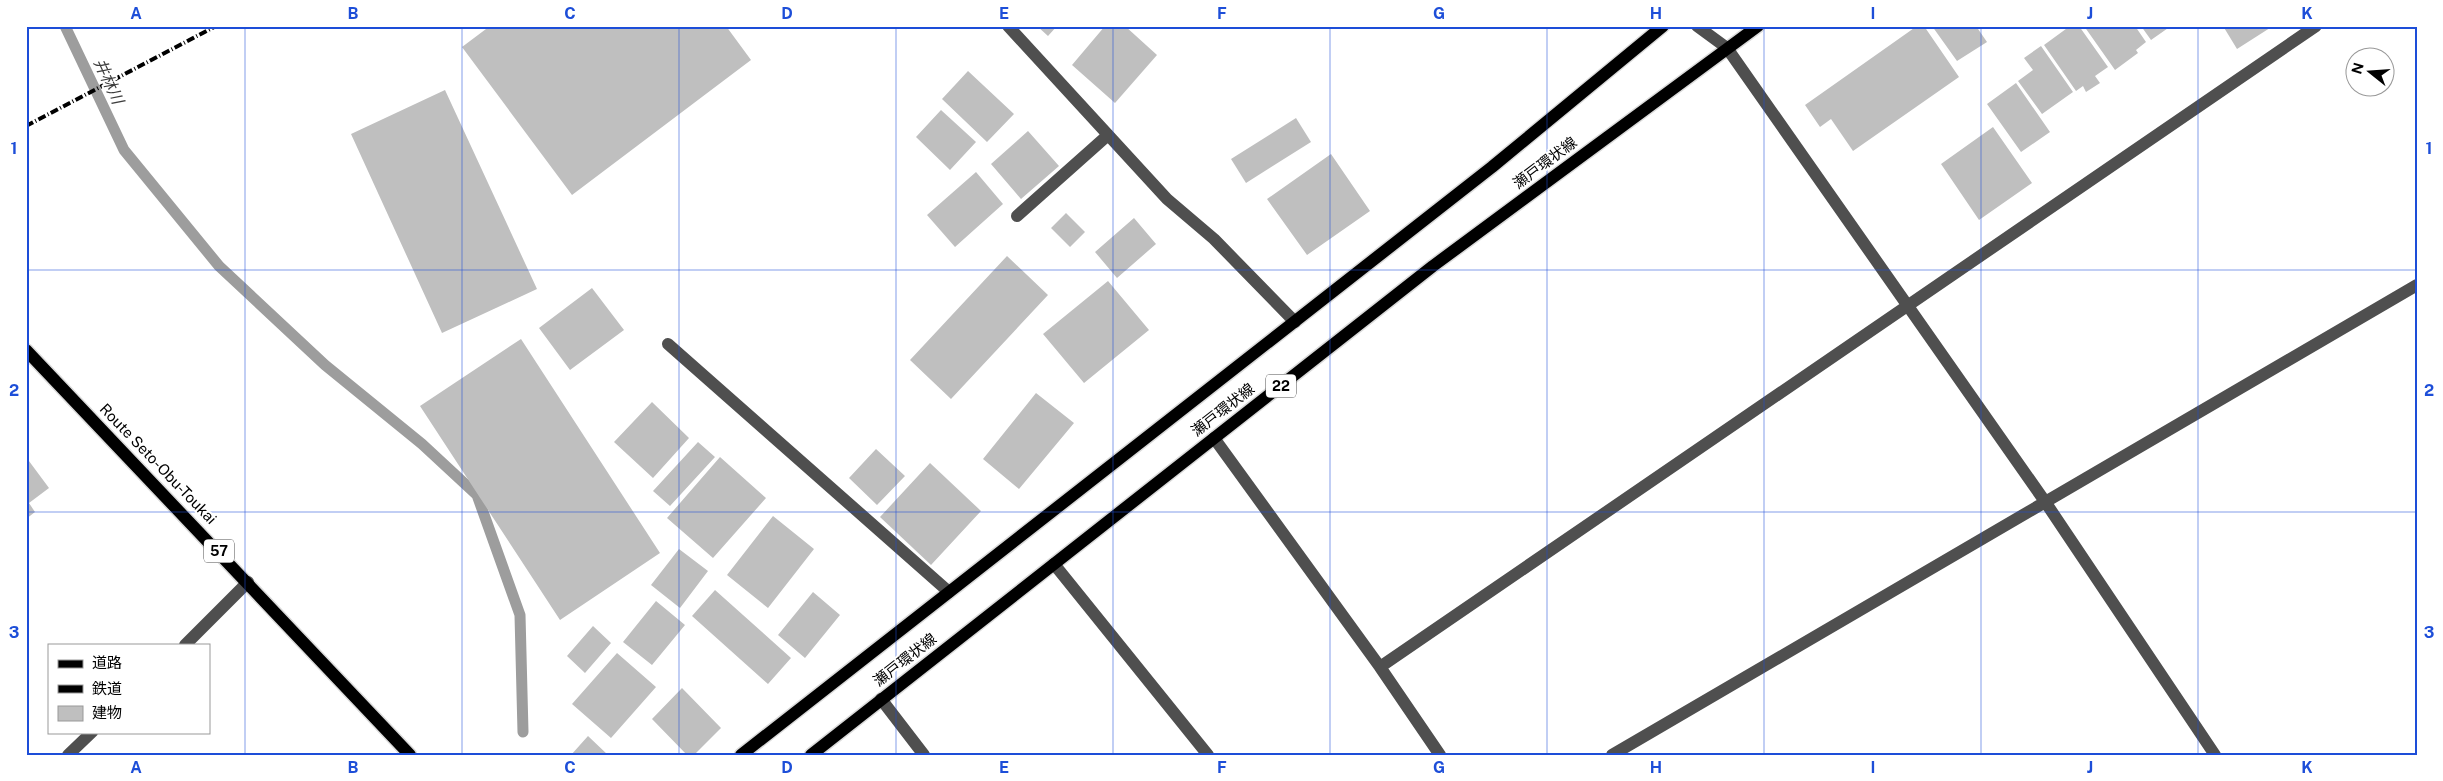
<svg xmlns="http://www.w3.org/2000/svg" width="2443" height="781" font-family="'Public Sans','Noto Sans JP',sans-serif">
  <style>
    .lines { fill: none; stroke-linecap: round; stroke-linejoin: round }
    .stream { stroke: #9d9d9d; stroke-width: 11 }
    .building { fill: #bfbfbf }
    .major-casing { stroke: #dbdbdb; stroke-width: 15 }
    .minor { stroke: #4f4f4f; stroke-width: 12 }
    .major { stroke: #000; stroke-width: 12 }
    .rail { stroke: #000; stroke-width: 4; stroke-dasharray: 8 2.5 1 2.5; stroke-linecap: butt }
    .grid { fill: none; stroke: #1d4ed8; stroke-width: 1; stroke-opacity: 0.55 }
    .labels { text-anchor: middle; stroke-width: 4; stroke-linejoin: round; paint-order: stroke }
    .shield { fill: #fff; stroke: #4c4c4c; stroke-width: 1 }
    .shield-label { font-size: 14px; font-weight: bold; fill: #000 }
    .street-label { font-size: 15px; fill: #000; stroke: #fff }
    .water-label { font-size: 16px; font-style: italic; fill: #3e3e3e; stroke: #fff }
    .neatline { fill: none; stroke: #1d4ed8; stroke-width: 2 }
    .grid-label { font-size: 16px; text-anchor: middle; font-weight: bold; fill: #1d4ed8 }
  </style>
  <rect width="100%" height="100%" fill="#fff"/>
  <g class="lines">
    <!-- stream -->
    <path class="stream" d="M65,26L124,150L219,266L325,365L422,444L477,495L520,615L523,732"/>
  </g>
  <!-- building -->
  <path class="building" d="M490,26H726L751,60L572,195L462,47Z
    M1037,26H1057L1048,36Z
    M1105,26H1125L1157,55L1115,103L1072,65Z
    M1917,26H1924L1959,77L1853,151L1831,119L1820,127L1805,105Z
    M1932,26H1976L1987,42L1957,61Z
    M2070,26H2079L2108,67L2095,76L2100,83L2086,92L2083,86L2076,91L2044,45Z
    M2084,26H2135L2146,42L2136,50L2138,53L2115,70Z
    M2141,26H2171L2151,40Z
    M2223,26H2273L2237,49Z
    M2041,46L2073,92L2042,114L2018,81L2033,70L2024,58Z
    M968,71L1014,114L987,142L942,99Z
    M2016,83L2050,132L2021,152L1987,104Z
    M445,90L537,289L442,333L351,134Z
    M941,110L976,142L950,170L916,137Z
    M1296,118L1311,142L1246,183L1231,159Z
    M1993,127L2032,183L1979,220L1941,164Z
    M1028,131L1059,166L1021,199L991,164Z
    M1331,154L1370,211L1307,255L1267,199Z
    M976,172L1003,204L955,247L927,215Z
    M1066,213L1085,232L1070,247L1051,228Z
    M1134,218L1156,244L1117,278L1095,252Z
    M1007,256L1048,295L951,399L910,360Z
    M1108,281L1149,330L1084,383L1043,334Z
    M592,288L624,330L570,370L539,328Z
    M521,339L660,553L560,620L420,406Z
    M1036,393L1074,423L1019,489L983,459Z
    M652,402L689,438L653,478L614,442Z
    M698,442L715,457L670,506L653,491Z
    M876,449L905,476L877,505L849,478Z
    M26,457L49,488L29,503L35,512L26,519Z
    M720,457L766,498L713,558L667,518Z
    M930,463L981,511L931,565L880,517Z
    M773,516L814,549L768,608L727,575Z
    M679,549L708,571L680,608L651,585Z
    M715,590L791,658L768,684L692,616Z
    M813,592L840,615L805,658L778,635Z
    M656,601L685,625L652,665L623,642Z
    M593,626L611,643L585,673L567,656Z
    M617,653L656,687L611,738L572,704Z
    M682,688L721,728L694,755H687L652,719Z
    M588,736L608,755H571Z"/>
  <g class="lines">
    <!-- major casing -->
    <g class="major-casing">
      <path id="major" d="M26,350L410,755
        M741,755L1492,167L1663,26
        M811,755L1433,266L1758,26"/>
    </g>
    <!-- minor -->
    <path class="minor" d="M1008,26L1167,199L1214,239L1295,322
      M1697,26L1727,48L2046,503L2215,755
      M1017,216L1108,135
      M668,344L949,592
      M1214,438L1380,667L1440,755
      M1054,564L1208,755
      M185,645L248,582
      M1380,667L2316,26
      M881,699L924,755
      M68,755L92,732
      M1612,755L2417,285"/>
    <!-- major -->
    <use href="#major" class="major"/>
    <!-- rail -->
    <path class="rail" d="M26,126L216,26"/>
  </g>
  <!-- grid -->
  <path class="grid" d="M245,26V755M462,26V755M679,26V755M896,26V755M1113,26V755M1330,26V755M1547,26V755M1764,26V755M1981,26V755M2198,26V755M26,270H2417M26,512H2417"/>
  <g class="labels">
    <!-- shield labels -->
    <g class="shield">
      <rect x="1266" y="374.5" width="30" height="23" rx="4"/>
      <rect x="204" y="539.5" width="30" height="23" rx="4"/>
    </g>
    <g class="shield-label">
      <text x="1281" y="391">22</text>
      <text x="219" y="556">57</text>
    </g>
    <!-- street labels -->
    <g class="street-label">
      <text transform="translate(1545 163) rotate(-37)" y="5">瀬戸環状線</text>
      <text transform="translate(1223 410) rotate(-38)" y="5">瀬戸環状線</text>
      <text transform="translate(158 464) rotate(46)" y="5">Route Seto-Obu-Toukai</text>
      <text transform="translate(905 660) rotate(-38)" y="5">瀬戸環状線</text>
    </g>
    <!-- water labels -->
    <g class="water-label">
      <text transform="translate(109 81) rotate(65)" y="6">井林川</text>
    </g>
  </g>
  <!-- border -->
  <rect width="2443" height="781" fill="none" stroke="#ffffff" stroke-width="55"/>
  <!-- legend -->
  <rect x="48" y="644" width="162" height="90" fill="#ffffff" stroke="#999999"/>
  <rect x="58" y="660" width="25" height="8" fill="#000000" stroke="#999999"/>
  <text x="92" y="668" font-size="15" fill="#000000">道路</text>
  <rect x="58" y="685" width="25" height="8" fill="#000000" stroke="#999999"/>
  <text x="92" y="694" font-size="15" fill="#000000">鉄道</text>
  <rect x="58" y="706" width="25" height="15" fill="#bfbfbf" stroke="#999999"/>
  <text x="92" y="718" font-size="15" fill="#000000">建物</text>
  <!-- north arrow -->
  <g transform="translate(2370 72) rotate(287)"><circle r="24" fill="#ffffff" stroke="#999999"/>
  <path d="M0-4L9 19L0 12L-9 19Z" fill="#000000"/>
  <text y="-8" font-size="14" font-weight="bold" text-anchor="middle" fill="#000000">N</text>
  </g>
  <rect x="28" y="28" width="2388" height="726" class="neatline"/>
  <g class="grid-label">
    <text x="136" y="19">A</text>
    <text x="353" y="19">B</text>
    <text x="570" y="19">C</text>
    <text x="787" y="19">D</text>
    <text x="1004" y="19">E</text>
    <text x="1222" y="19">F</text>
    <text x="1439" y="19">G</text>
    <text x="1656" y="19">H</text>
    <text x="1873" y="19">I</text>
    <text x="2090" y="19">J</text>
    <text x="2307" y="19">K</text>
    <text x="14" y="154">1</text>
    <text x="2429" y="154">1</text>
    <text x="14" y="396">2</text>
    <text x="2429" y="396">2</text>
    <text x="14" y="638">3</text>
    <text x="2429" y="638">3</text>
    <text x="136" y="773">A</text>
    <text x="353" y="773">B</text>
    <text x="570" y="773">C</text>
    <text x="787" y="773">D</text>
    <text x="1004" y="773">E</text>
    <text x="1222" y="773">F</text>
    <text x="1439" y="773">G</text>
    <text x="1656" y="773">H</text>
    <text x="1873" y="773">I</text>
    <text x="2090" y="773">J</text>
    <text x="2307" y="773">K</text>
  </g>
</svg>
